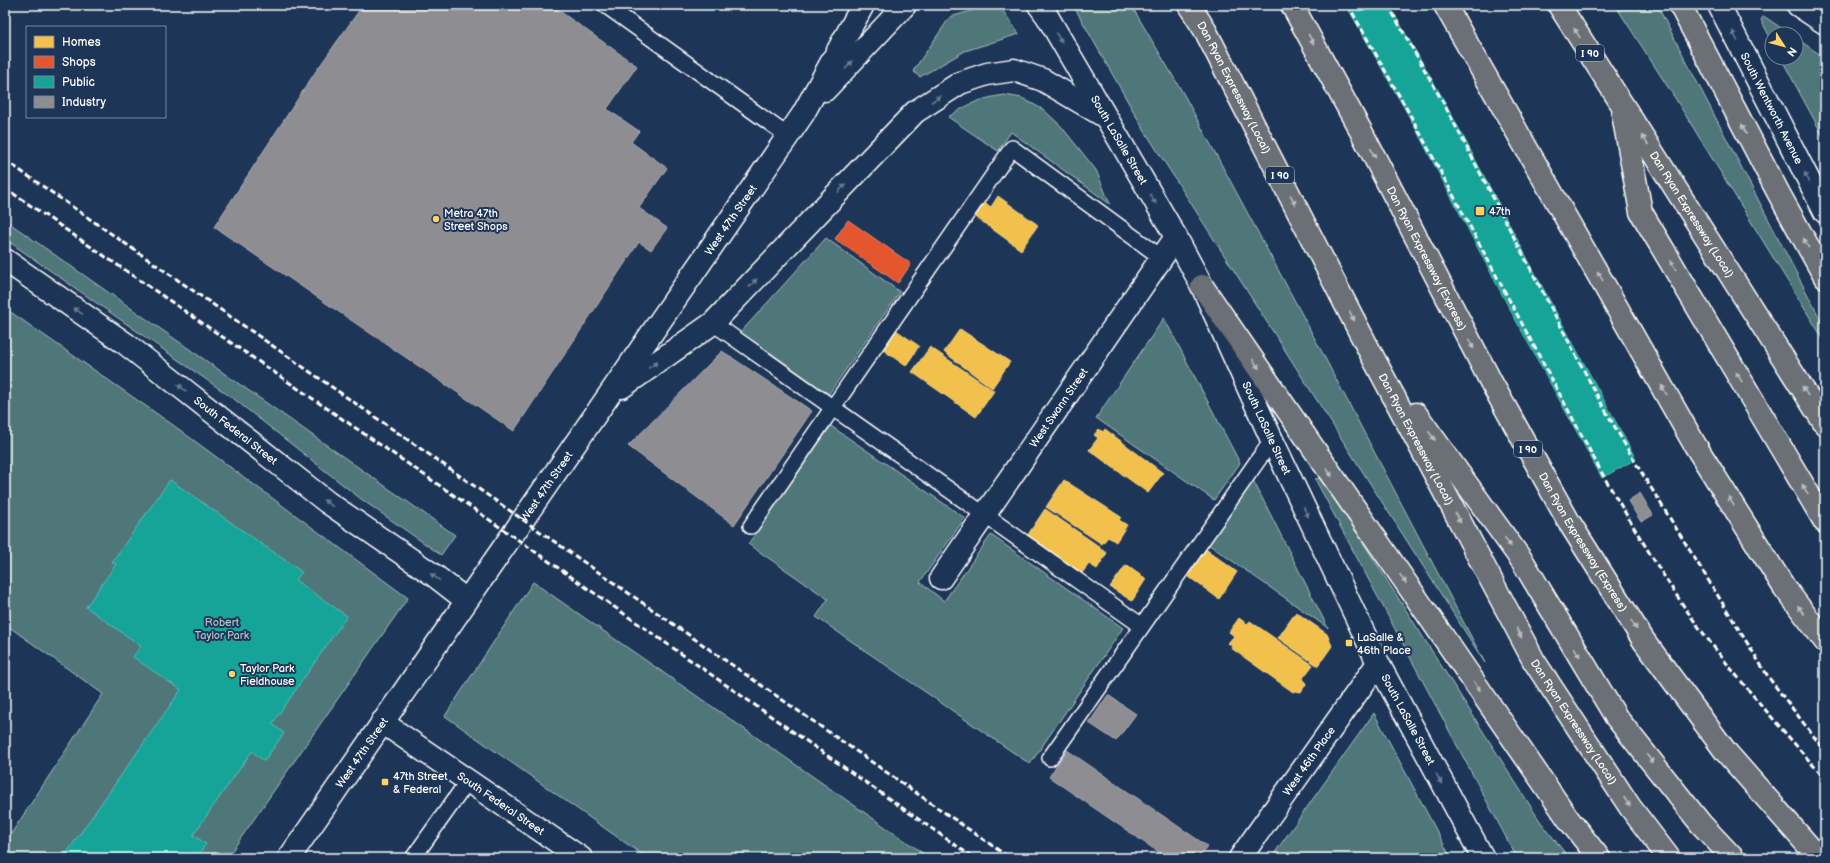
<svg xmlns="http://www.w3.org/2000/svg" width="1830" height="863" font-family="'Balsamiq Sans',sans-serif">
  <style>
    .green { fill: #4f777a; stroke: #a7bbbc }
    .homes { fill: #f2c14e; stroke: #f6d483 }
    .shops { fill: #e4572e; stroke: #ec896d }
    .public { fill: #17a398; stroke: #5dbfb7 }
    .industry { fill: #8d8d92; stroke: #afafb3 }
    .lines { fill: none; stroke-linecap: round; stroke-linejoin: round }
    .lane-casing { stroke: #fff; stroke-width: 18 }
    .street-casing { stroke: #fff; stroke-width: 25 }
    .secondary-casing { stroke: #fff; stroke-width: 25 }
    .highway-casing { stroke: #fff; stroke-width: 25 }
    .lane { stroke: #1d3557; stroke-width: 15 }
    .street { stroke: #1d3557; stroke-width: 22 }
    .secondary { stroke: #1d3557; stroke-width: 22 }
    .highway { stroke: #6a7074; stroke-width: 22 }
    .rail { stroke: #fff; stroke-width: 3; stroke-dasharray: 6 3; stroke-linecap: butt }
    .oneway { fill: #bcbfc0 }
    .oneway2 { fill: #6c7c92 }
    .poi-dot { fill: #ffd166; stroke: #1d3557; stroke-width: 1.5 }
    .labels { text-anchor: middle; stroke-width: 4; stroke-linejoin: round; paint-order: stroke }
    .shield { fill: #1d3557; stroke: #bbc2cd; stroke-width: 1 }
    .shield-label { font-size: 10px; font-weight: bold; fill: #fff }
    .street-label { font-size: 11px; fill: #fff; stroke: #1d3557 }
    .poi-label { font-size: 11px; fill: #fff; stroke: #1d3557; text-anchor: start }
    .park-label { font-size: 11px; fill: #b0c2c3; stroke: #1d3557 }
  </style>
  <rect width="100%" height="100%" fill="#1d3557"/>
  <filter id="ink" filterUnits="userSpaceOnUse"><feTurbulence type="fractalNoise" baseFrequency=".025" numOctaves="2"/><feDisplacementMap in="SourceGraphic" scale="8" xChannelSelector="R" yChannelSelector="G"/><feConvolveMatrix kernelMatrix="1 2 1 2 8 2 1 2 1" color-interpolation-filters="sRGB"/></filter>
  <g filter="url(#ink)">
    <!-- green -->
    <path class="green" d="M991,5H999L1019,34L965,51L920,77L913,71L950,17Z
      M1073,5H1131L1183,93L1304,318L1485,663L1144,130Z
      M1615,5H1657L1825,328V342L1675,98Z
      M1763,17H1765L1790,34H1772V41L1761,20Z
      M1796,38L1825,58V140L1781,58H1796Z
      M1005,95L1022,98L1044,110L1061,126L1096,170L1110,204L1011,132L998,151L948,117C969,104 980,98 1005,95Z
      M5,220L455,535L441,555L361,499L234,399L5,239Z
      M826,238L900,292L828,395L739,334Z
      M5,308L173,425L408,598L227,858H5V843L103,694L5,624Z
      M1164,318L1240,463L1214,500L1096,418Z
      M831,426L965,518L920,582L944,601L991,535L1123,628L1030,764L816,617L828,599L748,544Z
      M1322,478L1540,821L1569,858H1517L1315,479Z
      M1253,480L1328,628L1208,544Z
      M533,582L930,858H647L445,716Z
      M1374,713L1451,858H1271Z"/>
    <!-- homes -->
    <path class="homes" d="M998,196L1038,225L1021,250L973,215L982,201L991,207Z
      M960,329L1010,362L992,388L944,352Z
      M896,330L919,346L906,366L883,350Z
      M930,347L994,391L976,417L912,372Z
      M1099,429L1103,432L1105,429L1163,473L1148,493L1089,450L1098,438L1094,435Z
      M1064,480L1121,517L1119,520L1127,525L1116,542L1108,537L1102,544L1046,507Z
      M1045,509L1100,547L1099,548L1107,553L1097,569L1089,564L1082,573L1027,536Z
      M1203,547L1237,572L1219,599L1185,574Z
      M1126,565L1146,579L1132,601L1110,587Z
      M1296,612L1327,634L1332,646L1318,666L1278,638Z
      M1239,618L1247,624L1250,621L1313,665L1303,678L1306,684L1301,692L1295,691L1293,692L1231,648L1232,646L1228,643L1234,636L1229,632Z"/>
    <!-- shops -->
    <path class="shops" d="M848,220L911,264L898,283L835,239Z"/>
    <!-- public -->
    <path class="public" d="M1346,5H1389L1445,102L1543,288L1636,459L1602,478L1508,306L1411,120Z
      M170,480L302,572L295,580L347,616L272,724L284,733L264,761L252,751L193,835L206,844L196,858H63L181,690L133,657L141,646L86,607L116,564L112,562Z"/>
    <!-- industry -->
    <path class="industry" d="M363,5H551L637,66L607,109L639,131L631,142L667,168L639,208L667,228L651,250L639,242L514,431L214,227L314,74Z
      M722,351L812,411L734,525L628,446Z
      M1640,493L1653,515L1641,522L1628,501Z
      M1108,695L1136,714L1116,741L1089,723Z
      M1067,750L1207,846L1199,858H1167L1049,777Z"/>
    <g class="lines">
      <!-- lane casing -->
      <g class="lane-casing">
        <path id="lane" d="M605,5L788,136
          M713,323L1142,626
          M751,526L1012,148L1162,258
          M1050,758L1272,440
          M413,858L468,781"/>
      </g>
      <!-- street casing -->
      <g class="street-casing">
        <g id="street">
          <path d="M1798,5L1825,23"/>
          <path id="s1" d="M5,260L126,344L327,502L435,576L466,600"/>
          <path id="s2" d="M941,578L1176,237"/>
          <path id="s3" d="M382,722L581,858"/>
          <path id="s4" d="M1240,858L1378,663"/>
        </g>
      </g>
      <!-- secondary casing -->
      <g class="secondary-casing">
        <g id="secondary">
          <path id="s5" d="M1039,5L1047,16L1176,237L1202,286L1272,440L1378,663L1483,858"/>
          <path id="s6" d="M1719,5L1825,212"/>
          <path d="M825,90L905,5"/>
          <path d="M622,387L713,323L915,112L960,83L987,74L1014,70L1043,80L1104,116"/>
          <path id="s7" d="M289,858C455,617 623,377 788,136L803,114L863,5"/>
        </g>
      </g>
      <!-- highway casing -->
      <g class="highway-casing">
        <g id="highway">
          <path id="s8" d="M1189,5L1205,30L1368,348L1534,661L1630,807L1669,858"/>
          <path id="s9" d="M1292,5L1363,135L1491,382L1569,522L1644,641L1726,752L1819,858"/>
          <path d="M1445,5L1695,445L1784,587L1825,641"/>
          <path id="s10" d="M1559,5L1825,424"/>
          <path d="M1680,5L1779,194L1825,277"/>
          <path d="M1623,114L1641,212L1825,522"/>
          <path d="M1202,286L1569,820L1599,858"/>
          <path d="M1416,414L1523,562L1616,717L1701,824L1733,858"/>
        </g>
      </g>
      <!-- lane -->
      <use href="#lane" class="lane"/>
      <!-- street -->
      <use href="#street" class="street"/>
      <!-- secondary -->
      <use href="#secondary" class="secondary"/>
      <!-- highway -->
      <use href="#highway" class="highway"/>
      <!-- rail -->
      <path class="rail" d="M1348,5L1413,120L1604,477C1630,521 1656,565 1685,608C1727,668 1777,723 1825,779
        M1388,5L1444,104L1600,401L1635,462L1769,678L1825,751
        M5,160L1010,858
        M5,188L471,507L974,858"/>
    </g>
    <!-- one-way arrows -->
    <defs><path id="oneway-solid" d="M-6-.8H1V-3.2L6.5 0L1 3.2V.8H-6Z"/></defs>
    <g class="oneway">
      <use href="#oneway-solid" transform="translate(1577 33) rotate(-122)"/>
      <use href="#oneway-solid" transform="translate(1311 39) rotate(61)"/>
      <use href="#oneway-solid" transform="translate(1744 129) rotate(-117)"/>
      <use href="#oneway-solid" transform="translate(1645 140) rotate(-122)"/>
      <use href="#oneway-solid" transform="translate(1373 153) rotate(63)"/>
      <use href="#oneway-solid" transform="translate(1293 200) rotate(63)"/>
      <use href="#oneway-solid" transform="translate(1806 243) rotate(-119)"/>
      <use href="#oneway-solid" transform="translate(1673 265) rotate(-121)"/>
      <use href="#oneway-solid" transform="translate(1600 276) rotate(-120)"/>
      <use href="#oneway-solid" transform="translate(1352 316) rotate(63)"/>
      <use href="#oneway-solid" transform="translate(1471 344) rotate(63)"/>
      <use href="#oneway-solid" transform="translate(1256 364) rotate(56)"/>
      <use href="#oneway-solid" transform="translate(1739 377) rotate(-121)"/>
      <use href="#oneway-solid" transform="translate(1664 390) rotate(-120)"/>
      <use href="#oneway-solid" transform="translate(1805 391) rotate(-122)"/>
      <use href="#oneway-solid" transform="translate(1432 436) rotate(54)"/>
      <use href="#oneway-solid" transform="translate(1329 472) rotate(56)"/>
      <use href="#oneway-solid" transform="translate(1805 489) rotate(-121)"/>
      <use href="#oneway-solid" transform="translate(1731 501) rotate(-122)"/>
      <use href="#oneway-solid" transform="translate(1458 518) rotate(62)"/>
      <use href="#oneway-solid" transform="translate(1508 542) rotate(54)"/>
      <use href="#oneway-solid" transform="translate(1403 579) rotate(56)"/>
      <use href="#oneway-solid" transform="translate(1801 610) rotate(-127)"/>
      <use href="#oneway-solid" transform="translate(1634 625) rotate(58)"/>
      <use href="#oneway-solid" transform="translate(1519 633) rotate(62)"/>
      <use href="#oneway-solid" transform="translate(1577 652) rotate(59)"/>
      <use href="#oneway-solid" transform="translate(1477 686) rotate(56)"/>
      <use href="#oneway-solid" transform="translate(1650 759) rotate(51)"/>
      <use href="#oneway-solid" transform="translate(1627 802) rotate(56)"/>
    </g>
    <g class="oneway2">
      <use href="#oneway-solid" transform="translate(1735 36) rotate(-117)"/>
      <use href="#oneway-solid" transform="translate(1059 38) rotate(60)"/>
      <use href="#oneway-solid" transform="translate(849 65) rotate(-47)"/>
      <use href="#oneway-solid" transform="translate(936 99) rotate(-33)"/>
      <use href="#oneway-solid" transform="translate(1807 177) rotate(-117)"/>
      <use href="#oneway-solid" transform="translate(842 188) rotate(-47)"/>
      <use href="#oneway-solid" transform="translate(1153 199) rotate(59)"/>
      <use href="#oneway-solid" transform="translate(753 283) rotate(-47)"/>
      <use href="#oneway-solid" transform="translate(78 311) rotate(-145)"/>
      <use href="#oneway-solid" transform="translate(653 365) rotate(-35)"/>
      <use href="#oneway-solid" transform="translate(182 388) rotate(-142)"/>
      <use href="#oneway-solid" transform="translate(328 503) rotate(-144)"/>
      <use href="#oneway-solid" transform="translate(1306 512) rotate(64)"/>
      <use href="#oneway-solid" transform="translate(435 577) rotate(-144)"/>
      <use href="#oneway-solid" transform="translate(1439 779) rotate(62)"/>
    </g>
  </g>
  <!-- markers -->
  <g class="poi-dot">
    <rect x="1475" y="206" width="10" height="10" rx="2"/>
    <circle cx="436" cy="219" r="4"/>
    <rect x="1345" y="639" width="8" height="8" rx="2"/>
    <circle cx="232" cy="674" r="4"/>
    <rect x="381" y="778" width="8" height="8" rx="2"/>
  </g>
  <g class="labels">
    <!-- shield labels -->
    <g class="shield">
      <rect x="1576" y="45" width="28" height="16" rx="3"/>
      <rect x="1266" y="167" width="28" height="16" rx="3"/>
      <rect x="1514" y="441" width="28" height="16" rx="3"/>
    </g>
    <g class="shield-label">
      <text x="1590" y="57">I 90</text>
      <text x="1280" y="179">I 90</text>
      <text x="1528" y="453">I 90</text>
    </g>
    <!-- street labels -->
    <g class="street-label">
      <text dy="4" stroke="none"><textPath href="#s8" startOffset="94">Dan Ryan Expressway (Local)</textPath></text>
      <text dy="4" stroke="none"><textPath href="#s6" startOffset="116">South Wentworth Avenue</textPath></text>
      <text dy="4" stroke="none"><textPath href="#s5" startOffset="157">South LaSalle Street</textPath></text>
      <text dy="4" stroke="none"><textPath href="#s10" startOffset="248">Dan Ryan Expressway (Local)</textPath></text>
      <text dy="4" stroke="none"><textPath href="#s7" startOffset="776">West 47th Street</textPath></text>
      <text dy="4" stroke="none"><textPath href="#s9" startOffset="287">Dan Ryan Expressway (Express)</textPath></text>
      <text dy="4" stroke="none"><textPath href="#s2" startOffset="207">West Swann Street</textPath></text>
      <text dy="4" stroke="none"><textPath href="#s5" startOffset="481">South LaSalle Street</textPath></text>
      <text dy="4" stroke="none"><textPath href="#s1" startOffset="287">South Federal Street</textPath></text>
      <text dy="4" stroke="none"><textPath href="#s8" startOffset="490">Dan Ryan Expressway (Local)</textPath></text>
      <text dy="4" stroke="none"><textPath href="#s7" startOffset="452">West 47th Street</textPath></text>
      <text dy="4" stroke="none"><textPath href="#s9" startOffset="611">Dan Ryan Expressway (Express)</textPath></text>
      <text dy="4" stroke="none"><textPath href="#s5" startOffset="805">South LaSalle Street</textPath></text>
      <text dy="4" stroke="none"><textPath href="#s8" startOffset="814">Dan Ryan Expressway (Local)</textPath></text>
      <text dy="4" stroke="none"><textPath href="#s7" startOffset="128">West 47th Street</textPath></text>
      <text dy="4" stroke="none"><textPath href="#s4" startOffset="119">West 46th Place</textPath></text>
      <text dy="4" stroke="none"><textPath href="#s3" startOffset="144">South Federal Street</textPath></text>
    </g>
    <!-- poi labels -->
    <g class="poi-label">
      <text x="1489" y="215">47th</text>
      <text x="444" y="217">Metra 47th<tspan x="444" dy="13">Street Shops</tspan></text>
      <text x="1357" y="641">LaSalle &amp;<tspan x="1357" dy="13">46th Place</tspan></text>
      <text x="240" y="672">Taylor Park<tspan x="240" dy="13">Fieldhouse</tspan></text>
      <text x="393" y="780">47th Street<tspan x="393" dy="13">&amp; Federal</tspan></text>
    </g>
    <!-- park labels -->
    <g class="park-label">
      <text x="222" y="626">Robert<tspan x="222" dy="13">Taylor Park</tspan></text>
    </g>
  </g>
  <!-- margin -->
  <rect width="1830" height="863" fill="none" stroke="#1d3557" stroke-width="20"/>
  <rect x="10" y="10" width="1810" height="843" fill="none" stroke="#fff" stroke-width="1.5" filter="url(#ink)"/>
  <!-- legend -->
  <rect x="26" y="26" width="140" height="92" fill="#1d3557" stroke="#77869a"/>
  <rect x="34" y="36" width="20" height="12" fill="#f2c14e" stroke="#77869a"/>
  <text x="62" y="46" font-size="12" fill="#ffffff">Homes</text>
  <rect x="34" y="56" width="20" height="12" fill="#e4572e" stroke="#77869a"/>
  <text x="62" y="66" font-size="12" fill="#ffffff">Shops</text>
  <rect x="34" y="76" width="20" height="12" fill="#17a398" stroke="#77869a"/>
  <text x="62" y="86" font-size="12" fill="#ffffff">Public</text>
  <rect x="34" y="96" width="20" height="12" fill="#8d8d92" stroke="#77869a"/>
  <text x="62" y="106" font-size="12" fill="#ffffff">Industry</text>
  <!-- north arrow -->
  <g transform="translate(1784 46) rotate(126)"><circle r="19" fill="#1d3557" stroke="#77869a"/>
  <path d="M0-3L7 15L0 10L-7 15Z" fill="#ffd166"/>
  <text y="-6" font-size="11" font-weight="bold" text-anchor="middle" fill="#ffffff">N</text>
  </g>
</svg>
